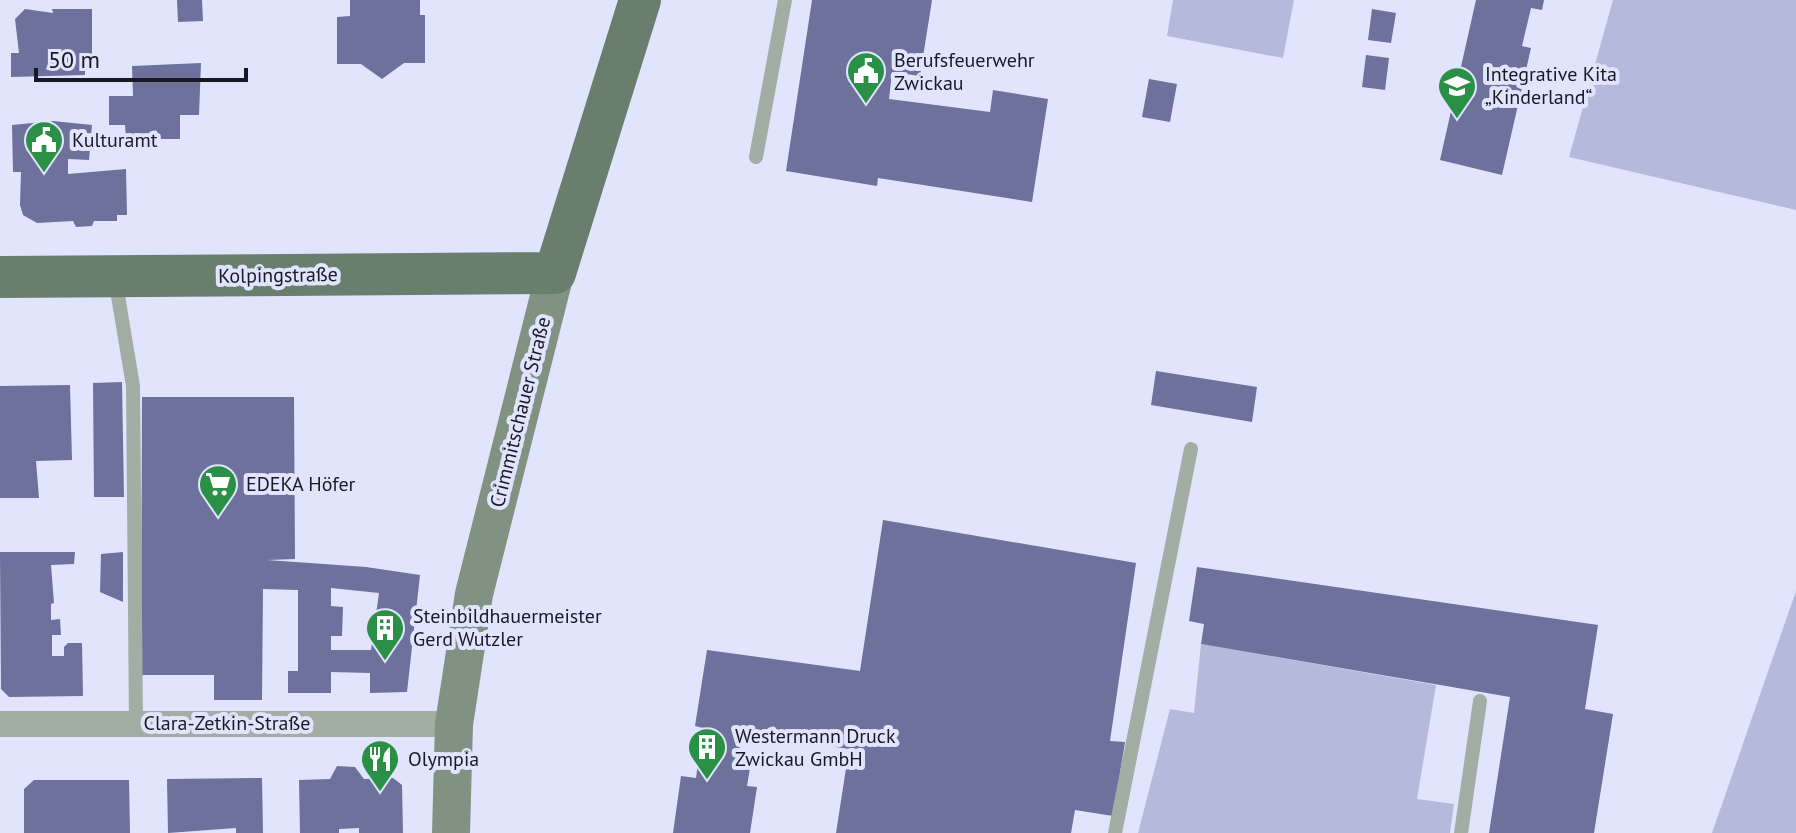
<svg xmlns="http://www.w3.org/2000/svg" width="1796" height="833" font-family="'PT Sans',sans-serif">
  <style>
    .green { fill: #b5badc }
    .building { fill: #6d719b; fill-rule: evenodd }
    .lines { fill: none; stroke-linecap: round; stroke-linejoin: round }
    .lane { stroke: #a2ada3; stroke-width: 14 }
    .street { stroke: #a2ada3; stroke-width: 26 }
    .secondary { stroke: #819283; stroke-width: 38 }
    .primary { stroke: #697e6c; stroke-width: 42 }
    .labels { text-anchor: middle; stroke-width: 8; stroke-linejoin: round; paint-order: stroke }
    .poi-label { font-size: 20px; fill: #181924; stroke: #e0e4fd; text-anchor: start }
    .street-label { font-size: 20px; fill: #181924; stroke: #e0e4fd }
  </style>
  <rect width="100%" height="100%" fill="#e0e4fd"/>
  <!-- green -->
  <path class="green" d="M1173,0H1294L1283,58L1167,36Z
    M1613,0H1796V210L1569,157Z
    M1796,591V833H1712Z
    M1201,644L1436,685L1417,799L1454,804L1450,833H1138L1170,709L1194,713Z"/>
  <!-- building -->
  <path class="building" d="M177,0H202L203,21L178,22Z
    M350,0H420V15H425V63H404L382,79L361,64H337V17L350,16Z
    M812,0H932L920,76L892,72L889,99L990,112L993,90L1048,99L1032,202L878,178L877,186L786,171Z
    M1476,0H1544L1542,10L1531,8L1522,46L1531,48L1502,175L1440,160Z
    M25,9L53,13L52,9H92V56H85V75L11,77V53H19L15,19Z
    M1372,9L1396,13L1391,43L1368,40Z
    M1366,55L1389,58L1385,90L1362,87Z
    M201,63L199,115H180V139H126L125,125H109V96H133L132,66Z
    M1149,79L1177,84L1170,122L1142,117Z
    M53,121L92,125L89,160L68,159V174L126,169L127,215H117V221H94L92,226L76,227L73,221L37,223L23,215L20,205L21,172H13L12,125Z
    M1156,371L1257,387L1252,422L1151,405Z
    M122,382L124,497H94L93,383Z
    M70,385L72,460L36,461L39,498H0V386Z
    M142,397H294L295,559L267,560L366,567L420,575L407,692L370,693V673L331,672V693H288V671H298V590L263,589L262,700H214V675H141ZM331,588L379,593L371,650H331V636H342L343,607L331,606Z
    M883,520L1136,563L1110,741L1125,742L1113,816L1075,810L1071,833H836L849,749L742,733L737,766L750,768L747,786L757,787L750,833H673L681,776L696,778L703,728L695,726L707,650L860,671Z
    M0,552H75L74,564L51,565L54,603L51,604V620L60,619L61,635H52V656H64V647L68,643H82L83,696L9,697L1,689Z
    M123,552V602L100,592L101,554Z
    M1197,567L1598,625L1585,709L1613,714L1594,833H1489L1510,697L1201,644L1204,624L1189,621Z
    M337,766L355,767L364,779L393,778L402,785L403,833H359V828L339,829V833H300L299,780L330,779Z
    M262,778L263,833H236V828L168,833L167,779Z
    M34,780H129L130,833H24V789Z"/>
  <g class="lines">
    <!-- lane -->
    <path class="lane" d="M756,157L785,0
      M115,278L133,386L136,723
      M1115,833L1191,449
      M1461,833L1480,701"/>
    <!-- street -->
    <path class="street" d="M0,724H454"/>
    <!-- secondary -->
    <path class="secondary" d="M451,833L454,724L474,594L555,273"/>
    <!-- primary -->
    <path class="primary" d="M0,277L555,273L640,0"/>
  </g>
  <!-- icons -->
  <defs>
    <g id="civic-pin" transform="scale(2)"><path d="M0 17L-7.5 6A9.5 9.5 0 1 1 7.5 6Z" fill="#2a9046" stroke="#e0e4fd"/><path d="M-.6-6.5H3V-4.5H.6V-3L4-1V1h2V6H-6V1h2V-1L-.6-3ZM-1.2 2.5V6h2.4V2.5Z" fill="#fff"/></g>
    <g id="school-pin" transform="scale(2)"><path d="M0 17L-7.5 6A9.5 9.5 0 1 1 7.5 6Z" fill="#2a9046" stroke="#e0e4fd"/><path d="M0-5L7-2L0 1L-7-2ZM-4 1L0 2.5L4 1V4Q0 6-4 4Z" fill="#fff"/></g>
    <g id="supermarket-pin" transform="scale(2)"><path d="M0 17L-7.5 6A9.5 9.5 0 1 1 7.5 6Z" fill="#2a9046" stroke="#e0e4fd"/><path d="M-6-5.5h2.5l.6 2H6L4.5 2H-2.5L-4.4-4H-6ZM-1.5 3.2a1.3 1.3 0 1 0 .1 0ZM3 3.2a1.3 1.3 0 1 0 .1 0Z" fill="#fff"/></g>
    <g id="building-pin" transform="scale(2)"><path d="M0 17L-7.5 6A9.5 9.5 0 1 1 7.5 6Z" fill="#2a9046" stroke="#e0e4fd"/><path d="M-4-6H4V6H1V3H-1V6H-4ZM-2.5-4.3h1.7v1.8h-1.7ZM.8-4.3h1.7v1.8H.8ZM-2.5-1h1.7V.8h-1.7ZM.8-1h1.7V.8H.8Z" fill="#fff"/></g>
    <g id="restaurant-pin" transform="scale(2)"><path d="M0 17L-7.5 6A9.5 9.5 0 1 1 7.5 6Z" fill="#2a9046" stroke="#e0e4fd"/><path d="M-5-6h1v4h1v-4h1v4h1v-4h1v5L-1.5 .5V6h-2V.5L-5-1ZM5-6V6H3V1.5H1.5Q1.5-4 5-6Z" fill="#fff"/></g>
  </defs>
  <g fill-rule="evenodd">
    <use href="#civic-pin" x="866" y="71"/>
    <use href="#school-pin" x="1457" y="86"/>
    <use href="#civic-pin" x="44" y="140"/>
    <use href="#supermarket-pin" x="218" y="484"/>
    <use href="#building-pin" x="385" y="628"/>
    <use href="#building-pin" x="707" y="747"/>
    <use href="#restaurant-pin" x="380" y="759"/>
  </g>
  <g class="labels">
    <!-- poi labels -->
    <g class="poi-label">
      <text x="894" y="67">Berufsfeuerwehr<tspan x="894" dy="23">Zwickau</tspan></text>
      <text x="1485" y="81">Integrative Kita<tspan x="1485" dy="23">„Kinderland“</tspan></text>
      <text x="72" y="147">Kulturamt</text>
      <text x="246" y="491">EDEKA Höfer</text>
      <text x="413" y="623">Steinbildhauermeister<tspan x="413" dy="23">Gerd Wutzler</tspan></text>
      <text x="735" y="743">Westermann Druck<tspan x="735" dy="23">Zwickau GmbH</tspan></text>
      <text x="408" y="766">Olympia</text>
    </g>
    <!-- street labels -->
    <g class="street-label">
      <text transform="translate(278 275) rotate(-1)" y="7">Kolpingstraße</text>
      <text transform="translate(520 412) rotate(-76)" y="7">Crimmitschauer Straße</text>
      <text x="227" y="730">Clara-Zetkin-Straße</text>
    </g>
  </g>
  <!-- scale -->
  <path d="M36 68v12h210v-12" fill="none" stroke="#181924" stroke-width="4"/>
  <text x="48" y="68" font-size="24" fill="#181924" stroke="#e0e4fd" stroke-width="6" paint-order="stroke">50 m</text>
</svg>
